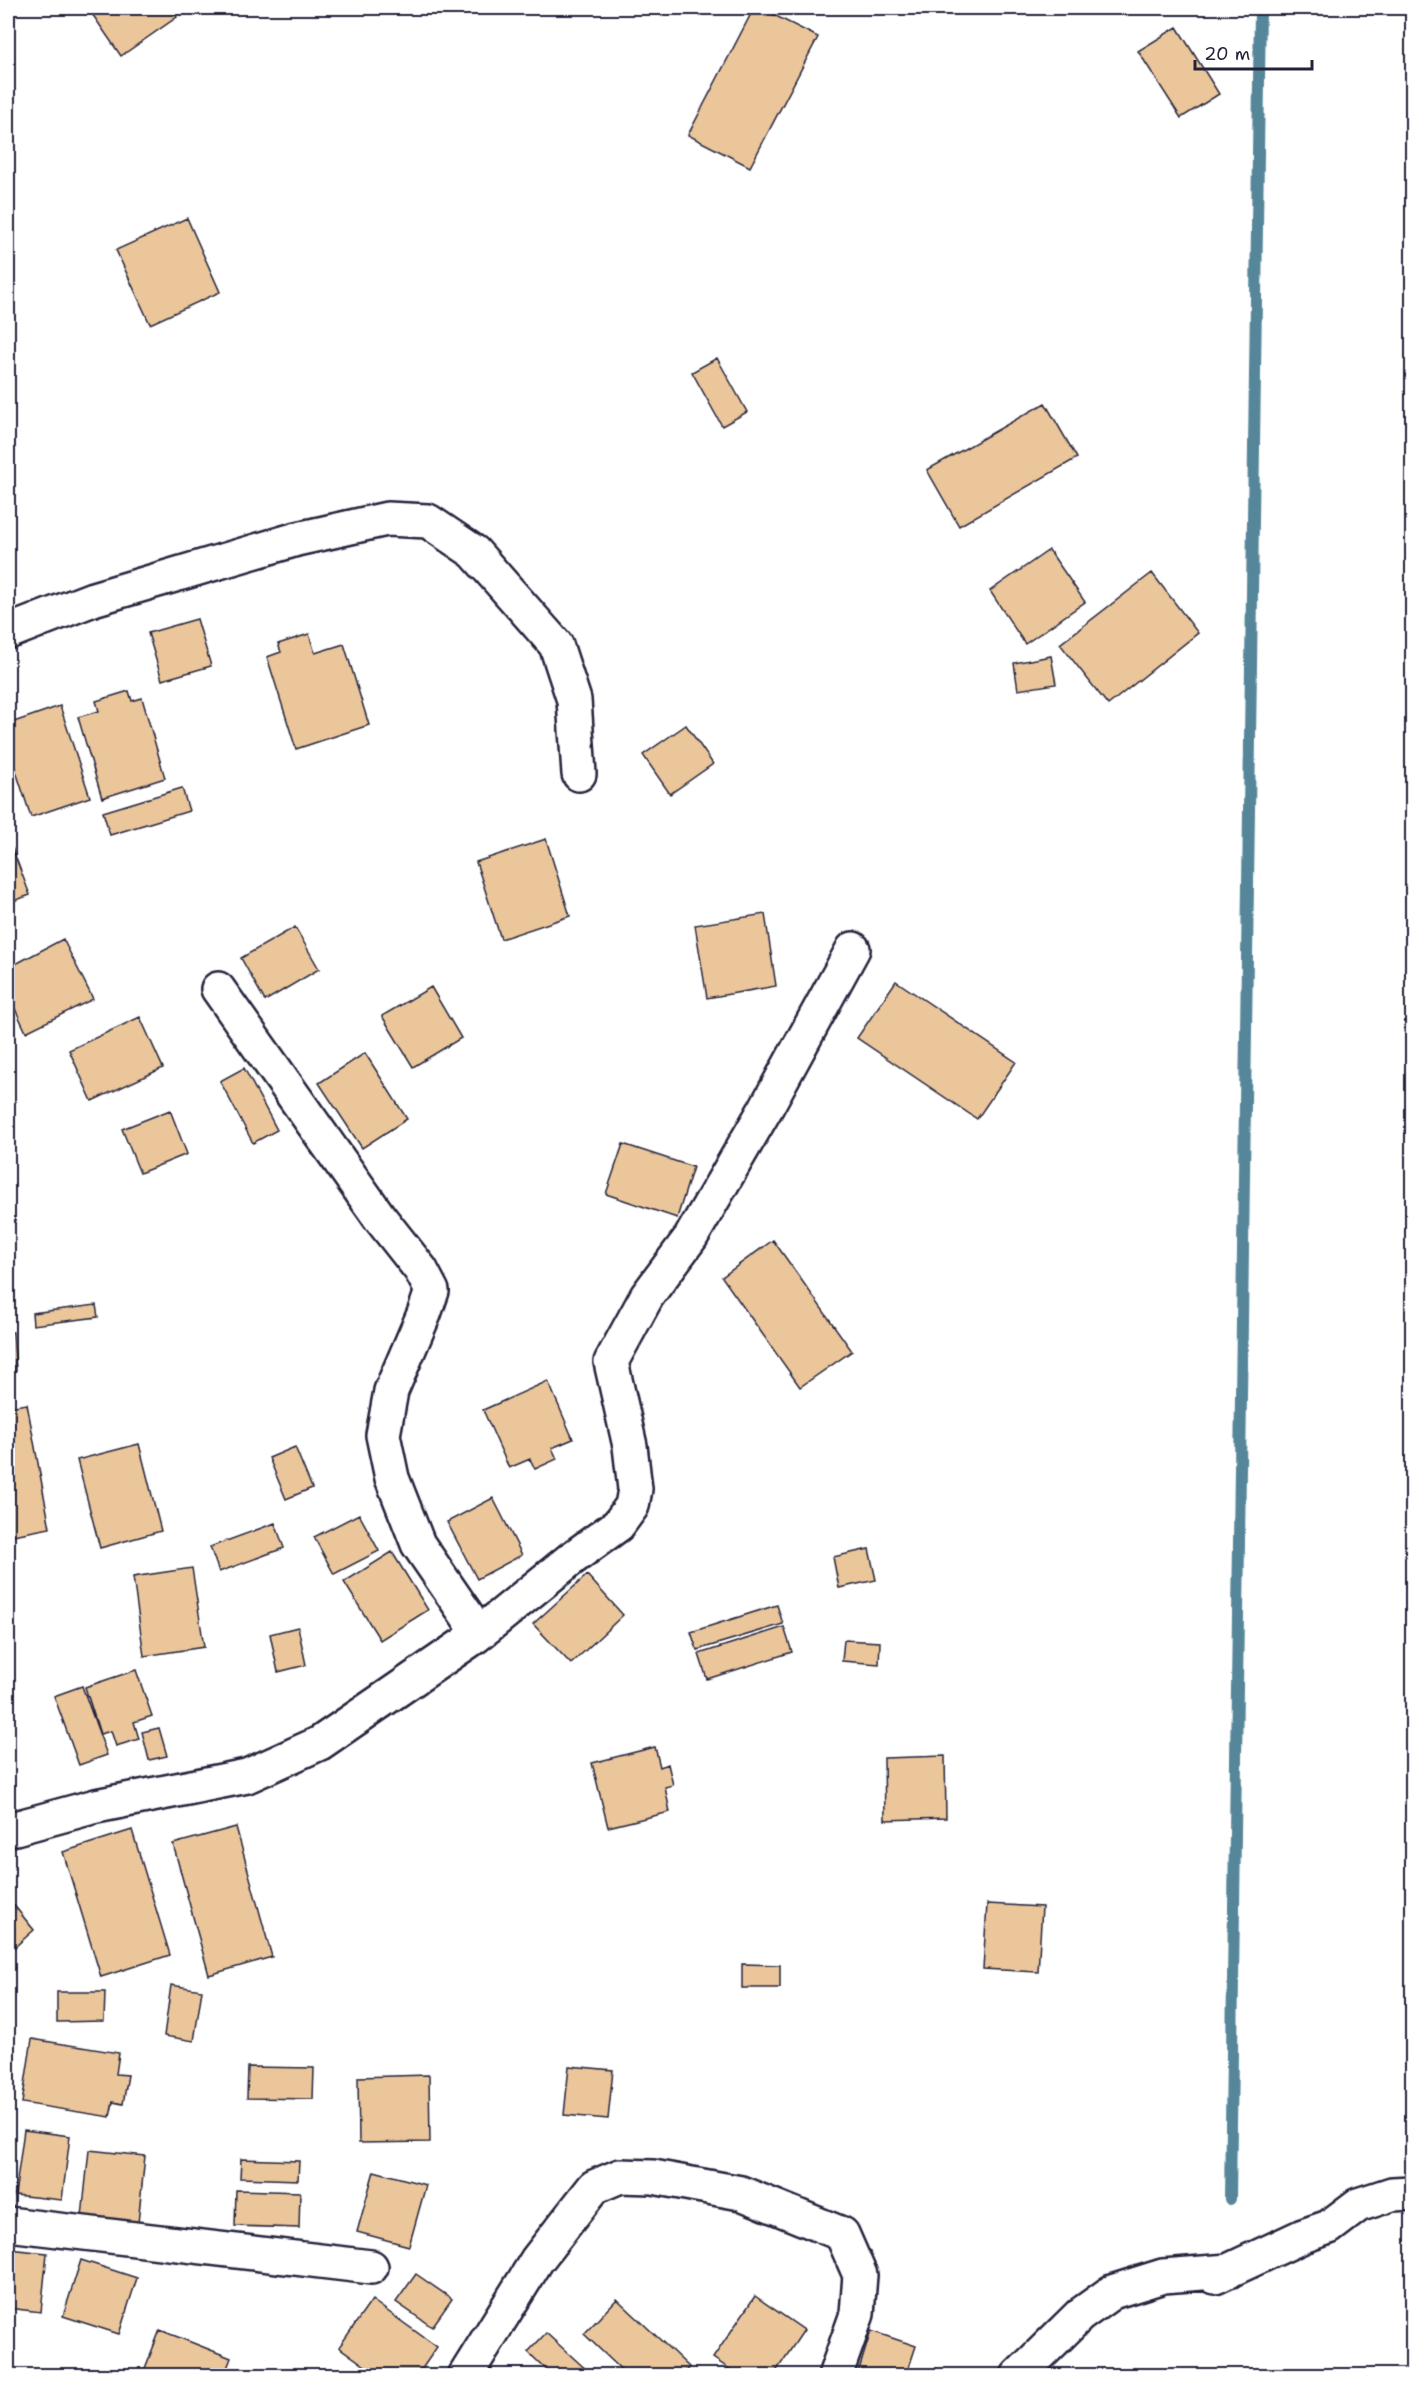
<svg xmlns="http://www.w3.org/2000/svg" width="1420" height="2383" font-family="'Shantell Sans',sans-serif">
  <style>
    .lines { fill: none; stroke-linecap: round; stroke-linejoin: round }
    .stream { stroke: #57869a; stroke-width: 12 }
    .building { fill: #ebc69b; stroke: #22223b; stroke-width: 1.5 }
    .street-casing { stroke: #22223b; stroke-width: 38 }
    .street { stroke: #fff; stroke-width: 33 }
  </style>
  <rect width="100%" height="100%" fill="#fff"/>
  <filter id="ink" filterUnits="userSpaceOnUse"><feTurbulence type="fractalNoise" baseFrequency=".0167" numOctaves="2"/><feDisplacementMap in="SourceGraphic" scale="12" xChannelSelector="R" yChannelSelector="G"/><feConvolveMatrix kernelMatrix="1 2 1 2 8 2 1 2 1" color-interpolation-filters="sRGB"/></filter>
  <g filter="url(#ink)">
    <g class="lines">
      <!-- stream -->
      <path class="stream" d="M1230,2199L1260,8"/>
    </g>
    <!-- building -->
    <path class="building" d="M88,8H171L177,17L121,56Z
      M754,8H760L818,37L750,167L688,135Z
      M1177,27L1219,94L1181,118L1138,51Z
      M187,218L220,292L150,324L116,250Z
      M717,358L747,412L722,426L692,372Z
      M1045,403L1077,458L959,526L927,470Z
      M1049,550L1085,602L1025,644L990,591Z
      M1152,573L1198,633L1108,705L1060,644Z
      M197,619L211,666L162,680L148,633Z
      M309,634L315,653L344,644L369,725L296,749L267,657L281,652L278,644Z
      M1051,656L1056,684L1018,690L1014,663Z
      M129,691L132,701L142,698L165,778L102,798L78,717L99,711L96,701Z
      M60,706L90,797L31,817L8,747V724Z
      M686,725L713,764L670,794L643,755Z
      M182,788L189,811L110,835L103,812Z
      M546,839L570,916L501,939L476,862Z
      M12,848L30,895L8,903V850Z
      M765,914L776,986L707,998L695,925Z
      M295,927L319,969L265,1001L241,958Z
      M63,939L93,999L26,1032L8,994V968Z
      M896,981L1016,1062L977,1119L857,1038Z
      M431,987L461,1038L413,1067L382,1016Z
      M140,1017L163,1068L92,1101L69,1050Z
      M365,1053L407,1119L362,1148L319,1083Z
      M244,1068L277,1130L253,1143L220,1081Z
      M170,1110L187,1154L140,1173L122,1129Z
      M623,1144L693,1167L677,1218L606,1194Z
      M773,1240L852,1351L800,1387L722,1277Z
      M96,1305L98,1317L33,1325L32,1313Z
      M13,1332L16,1371H8V1333Z
      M548,1381L573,1439L552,1448L557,1459L535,1469L530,1459L509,1468L483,1410Z
      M27,1404L50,1528L8,1536V1407Z
      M139,1444L161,1531L100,1548L77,1460Z
      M295,1447L312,1488L286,1499L269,1458Z
      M493,1498L522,1555L477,1579L447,1522Z
      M359,1514L379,1551L334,1574L314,1537Z
      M275,1523L284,1548L219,1572L210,1547Z
      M869,1549L876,1580L839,1588L833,1557Z
      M392,1552L428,1610L380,1640L344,1582Z
      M192,1568L204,1647L144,1656L133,1577Z
      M587,1575L623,1615L571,1664L533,1624Z
      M777,1605L783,1624L697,1650L691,1632Z
      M298,1627L306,1665L278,1672L270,1634Z
      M784,1627L792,1652L707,1679L699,1654Z
      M844,1640L880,1642L879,1664L842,1661Z
      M136,1670L152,1716L134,1722L139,1739L116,1746L111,1731L100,1734L85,1687Z
      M82,1686L107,1755L79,1765L54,1696Z
      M159,1728L167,1756L149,1760L142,1732Z
      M655,1747L660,1767L668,1764L673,1785L665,1787L670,1812L608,1827L592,1763Z
      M945,1756L946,1818L885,1820L884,1758Z
      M236,1827L272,1957L209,1975L173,1844Z
      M132,1830L170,1955L101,1977L63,1852Z
      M8,1898L34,1930L8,1953Z
      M987,1904L1042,1907L1038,1972L983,1969Z
      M742,1964L780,1965V1988H742Z
      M171,1985L202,1990L194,2041L164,2036Z
      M57,1992H105L104,2021L57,2022Z
      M32,2039L119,2053L116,2074L128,2075L123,2104L113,2102L110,2117L22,2103Z
      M569,2066L613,2070L608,2119L564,2115Z
      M248,2067L314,2068L313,2099L247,2098Z
      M429,2075L430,2142L359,2143L358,2077Z
      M24,2130L70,2136L62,2200L15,2195Z
      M89,2150L145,2156L138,2223L82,2217Z
      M241,2159L299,2161L298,2180L240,2178Z
      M374,2171L426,2185L409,2246L357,2232Z
      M236,2190L300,2192L299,2228L235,2226Z
      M8,2249L47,2253L41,2312L8,2308Z
      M81,2260L137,2278L119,2334L63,2316Z
      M416,2274L452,2299L432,2327L396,2302Z
      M755,2296L804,2330L773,2376H740L713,2358Z
      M617,2299L689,2367L681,2376H628L584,2334Z
      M372,2300L437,2347L417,2376H379L339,2347Z
      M160,2330L231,2358L224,2376H142Z
      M871,2331L916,2346L906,2376H857Z
      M546,2333L589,2372L586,2376H553L528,2352Z"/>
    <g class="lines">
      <!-- street casing -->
      <g class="street-casing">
        <path id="street" d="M8,632L93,599L297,539L387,519L428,521L474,552L556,645L574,700L579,774
          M218,989L380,1218L421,1270L432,1291L424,1314L391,1391L383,1435L392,1478L418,1544L479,1633
          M8,1830L96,1806L247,1776L320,1743L476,1636L571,1559L618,1525L632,1506L635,1489L630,1446L611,1362L647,1296L691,1237L766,1108L853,949
          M8,2224L371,2267
          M1215,2277L1303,2236L1329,2227L1358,2205L1392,2194L1412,2193
          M465,2376L537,2260L594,2187L620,2176L653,2177L741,2193L842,2234L860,2275L857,2314L835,2376
          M1018,2376L1080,2315L1112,2292L1163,2276L1229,2271"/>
      </g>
      <!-- street -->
      <use href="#street" class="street"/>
    </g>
  </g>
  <!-- margin -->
  <rect width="1420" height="2383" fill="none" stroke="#fff" stroke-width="30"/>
  <rect x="15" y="15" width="1390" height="2353" fill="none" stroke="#22223b" stroke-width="2" filter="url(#ink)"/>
  <!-- scale -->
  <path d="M1195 60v9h117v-9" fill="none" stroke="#22223b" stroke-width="3"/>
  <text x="1204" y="60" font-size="18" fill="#22223b" stroke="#ffffff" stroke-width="4.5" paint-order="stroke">20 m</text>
</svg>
